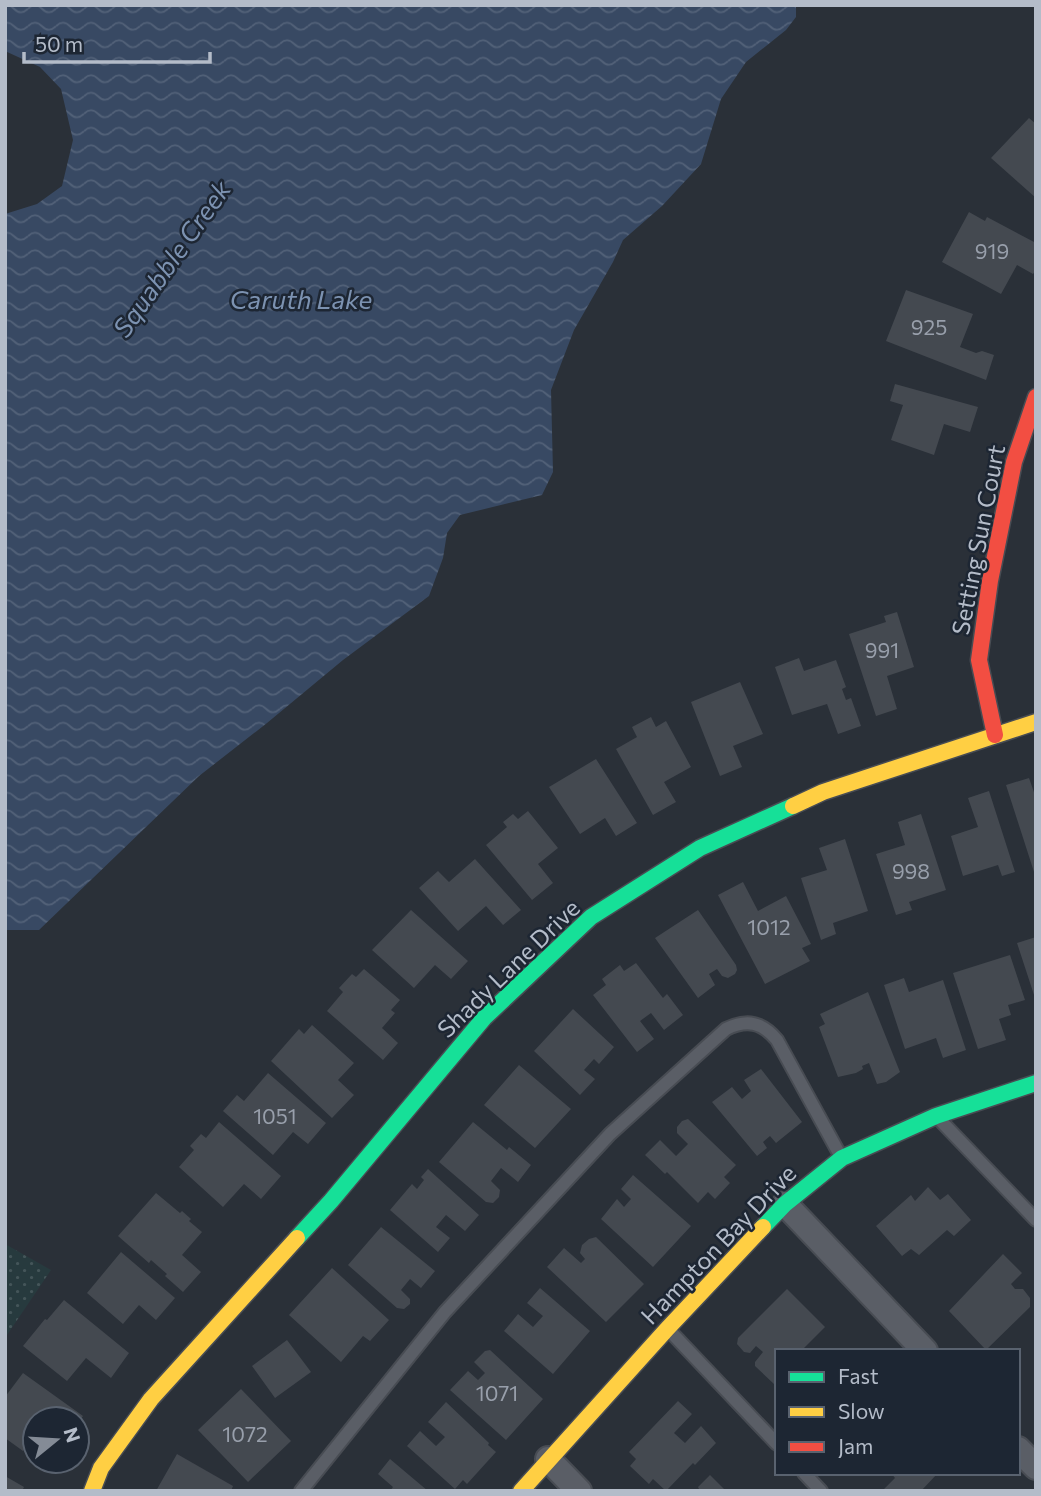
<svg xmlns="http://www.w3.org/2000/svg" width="1041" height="1496" font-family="Commissioner,sans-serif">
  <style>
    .grass { fill: url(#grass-dots) }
    .water { fill: url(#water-waves) }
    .building { fill: #444950 }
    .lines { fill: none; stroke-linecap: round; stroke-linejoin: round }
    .lane-casing { stroke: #484c53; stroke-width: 16 }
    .street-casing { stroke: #484c53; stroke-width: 28 }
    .fast-casing { stroke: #484c53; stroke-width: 19 }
    .slow-casing { stroke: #484c53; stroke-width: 19 }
    .jam-casing { stroke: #484c53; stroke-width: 19 }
    .lane { stroke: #5a5e66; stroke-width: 12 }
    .street { stroke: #5a5e66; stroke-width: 24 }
    .fast { stroke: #16e098; stroke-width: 16 }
    .slow { stroke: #ffcf43; stroke-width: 16 }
    .jam { stroke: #f24e42; stroke-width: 16 }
    .labels { text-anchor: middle; stroke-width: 5; stroke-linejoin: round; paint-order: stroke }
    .number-label { font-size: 21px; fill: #989fab }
    .street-label { font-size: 24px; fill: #b4bcc9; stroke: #1d2633 }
    .water-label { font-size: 26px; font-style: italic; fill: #7c92b1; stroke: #1d2633 }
  </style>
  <defs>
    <pattern id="grass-dots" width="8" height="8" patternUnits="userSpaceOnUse" patternTransform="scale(1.75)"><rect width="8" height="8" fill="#273a3e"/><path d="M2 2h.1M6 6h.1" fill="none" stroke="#445559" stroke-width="1.8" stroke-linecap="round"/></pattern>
    <pattern id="water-waves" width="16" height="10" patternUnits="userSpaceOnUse" patternTransform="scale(1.75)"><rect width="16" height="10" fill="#384963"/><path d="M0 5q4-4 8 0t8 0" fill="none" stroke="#526178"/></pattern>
  </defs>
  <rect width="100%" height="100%" fill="#2a3038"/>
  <!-- grass -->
  <path class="grass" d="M5,1244L51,1270L5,1338Z"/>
  <!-- water -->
  <path class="water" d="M5,5H796V17L786,30L746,62L721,99L701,164L662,206L623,240L613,262L574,330L551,390L553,472L542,495L460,515L447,533L443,558L429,596L343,660L267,723L199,776L39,930H5V214L37,204L62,186L73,140L61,89L40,67L5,51Z"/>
  <!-- building -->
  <path class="building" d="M1029,118L1036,124V198L991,158Z
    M969,212L985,221L987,217L1036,243V270L1033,274L1017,265L1001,294L942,262Z
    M906,290L973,314L960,347L976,353L982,351L994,355L986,380L886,341Z
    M895,384L978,407L970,432L944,424L934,455L891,440L903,405L890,401Z
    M897,612L914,667L887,676L897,709L876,716L849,634L886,622L884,616Z
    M799,658L804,671L836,660L846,687L842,689L846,700L851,698L861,726L838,734L827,704L792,715L775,667Z
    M740,682L763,734L733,746L742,767L720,776L691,702Z
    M651,717L656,727L666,721L691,767L664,782L676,802L653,815L616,749L637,737L632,727Z
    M596,759L637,823L616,836L605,818L580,834L549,787Z
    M1029,778L1036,798L1035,875L1006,785Z
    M989,791L1015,872L1002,876L998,865L963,876L951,836L978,827L968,798Z
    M528,811L558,848L538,864L553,883L532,900L486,845L507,827L503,822L513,814L518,819Z
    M921,814L946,890L909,902L912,910L896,915L876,854L905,845L898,822Z
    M845,839L868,911L833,923L836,934L821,940L801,878L827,870L819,848Z
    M475,859L521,910L503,925L486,906L458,931L419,888L438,871L449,882Z
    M743,882L758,911L786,896L811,944L802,948L810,961L765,984L718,895Z
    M411,910L468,961L451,979L435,965L414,988L372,950Z
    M698,910L736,965L737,970L735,974L728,978L722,976L717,969L709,974L715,985L698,998L655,938Z
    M1036,937V998H1035L1017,943Z
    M1010,955L1025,1000L1008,1005L1011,1015L999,1019L1006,1040L978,1049L953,973Z
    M636,963L663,998L667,994L683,1015L664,1030L651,1013L640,1021L654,1039L637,1052L593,995L606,985L602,979L620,965L624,971Z
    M364,969L400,1000L391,1010L395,1013L382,1028L398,1043L383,1060L327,1011L343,992L339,988L352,974L356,977Z
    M904,978L909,992L943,980L966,1050L943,1058L936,1038L905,1049L884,985Z
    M868,992L900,1072L886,1082L877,1084L869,1063L862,1066L863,1069L856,1073L838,1077L819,1027L825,1024L820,1014Z
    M573,1009L614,1047L599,1064L594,1059L584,1070L595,1079L580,1095L534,1051Z
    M312,1025L354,1063L338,1080L354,1095L332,1118L271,1061L299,1029L304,1034Z
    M519,1065L571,1109L535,1148L484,1105Z
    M761,1069L802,1122L776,1143L770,1136L763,1142L767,1148L757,1156L712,1102L732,1087L742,1099L751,1091L744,1080Z
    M268,1073L326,1123L308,1144L293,1132L273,1155L223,1111L237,1095L244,1101Z
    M688,1119L736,1165L724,1177L730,1183L715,1199L708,1192L698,1203L667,1172L665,1174L645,1155L660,1140L676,1156L688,1144L677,1133V1127L682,1121Z
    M219,1122L281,1176L261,1199L244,1184L223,1207L179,1167L194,1150L190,1146L201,1134L206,1138Z
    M473,1122L507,1150L509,1147L531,1165L518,1182L501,1168L491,1181L500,1190L499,1197L493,1203L486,1202L439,1162Z
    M428,1169L479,1215L465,1231L446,1215L436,1227L450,1238L438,1252L390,1210L412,1184L417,1189L424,1180L421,1177Z
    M633,1175L691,1226L653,1267L601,1219L617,1199L624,1207L631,1199L621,1189Z
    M928,1187L940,1200L948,1194L971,1220L954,1236L947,1230L919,1255L911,1249L902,1256L876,1226L911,1195L915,1201Z
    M156,1193L180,1213L182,1211L191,1219L189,1221L202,1232L182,1255L201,1272L183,1292L165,1276L167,1274L151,1260L149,1263L118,1236Z
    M381,1227L435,1271L421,1288L410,1279L401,1290L410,1299V1304L404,1309L397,1308L348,1265Z
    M596,1237L644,1284L606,1322L547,1267L564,1248L581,1263L585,1259L580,1253L582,1245L589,1239Z
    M121,1252L175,1298L156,1320L139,1305L123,1324L87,1293Z
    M1003,1254L1022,1273L1011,1284L1015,1289H1023L1030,1298V1307L986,1350L949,1311Z
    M332,1268L389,1320L370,1341L363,1336L341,1362L289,1315Z
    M540,1288L590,1331L553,1374L504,1331L518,1314L533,1327L543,1316L527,1303Z
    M787,1289L825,1327L801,1351H777V1381L774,1384L755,1366V1362L763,1352L756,1346L750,1353L744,1352L737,1344L738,1338Z
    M64,1300L129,1353L111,1378L86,1358L67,1381L23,1346L45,1319L47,1320Z
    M287,1340L311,1372L275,1398L252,1366Z
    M490,1350L543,1399L506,1440L450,1390L468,1371L478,1380L485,1373L474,1362L485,1351Z
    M23,1373L83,1416L77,1424V1419H35V1434L23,1451L5,1438V1397Z
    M241,1389L291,1441L248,1482L198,1430Z
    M678,1401L692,1414L674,1433L685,1443L701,1426L716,1443L695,1465L693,1463L666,1491L653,1479L649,1484L630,1466L636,1459L629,1452Z
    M446,1402L489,1443L488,1445L496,1452L467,1484L463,1480L455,1489L407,1446L420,1431L436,1446L445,1437L428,1422Z
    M177,1454L233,1486L231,1491H156Z
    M390,1459L428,1491H390L393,1487L378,1474Z
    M891,1473H938L921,1491H882L895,1478Z
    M710,1475L726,1491H700L698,1487Z
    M5,1476L24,1487L22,1491H5Z"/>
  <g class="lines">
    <!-- lane casing -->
    <g class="lane-casing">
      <path id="lane" d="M939,1119L1036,1220
        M668,1329L777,1444
        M804,1473L821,1491
        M301,1491L445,1312L610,1134L726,1029C747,1019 762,1022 777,1040L840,1155"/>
    </g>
    <!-- street casing -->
    <g class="street-casing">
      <path id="street" d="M785,1204L925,1351
        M1018,1449L1036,1467
        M548,1459L579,1491"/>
    </g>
    <!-- fast casing -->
    <g class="fast-casing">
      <path id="fast" d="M763,1227L785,1204L842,1158L936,1116L1036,1083
        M297,1238L331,1201L484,1018L591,917L700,848L793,806"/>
    </g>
    <!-- slow casing -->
    <g class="slow-casing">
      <path id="slow" d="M793,806L823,792L1036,722
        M92,1491L101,1468L151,1399L297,1238
        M521,1491L667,1329L763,1227"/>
    </g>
    <!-- jam casing -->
    <g class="jam-casing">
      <path id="jam" d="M995,735L979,660L990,581L1014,462L1036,397"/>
    </g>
    <!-- lane -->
    <use href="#lane" class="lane"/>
    <!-- street -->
    <use href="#street" class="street"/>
    <!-- fast -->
    <use href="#fast" class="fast"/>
    <!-- slow -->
    <use href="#slow" class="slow"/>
    <!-- jam -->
    <use href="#jam" class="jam"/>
  </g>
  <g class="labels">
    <!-- number labels -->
    <g class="number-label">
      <text x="992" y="259">919</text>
      <text x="929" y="335">925</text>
      <text x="882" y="658">991</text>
      <text x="911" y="879">998</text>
      <text x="769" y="935">1012</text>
      <text x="275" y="1124">1051</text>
      <text x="497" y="1401">1071</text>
      <text x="245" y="1442">1072</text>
    </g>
    <!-- street labels -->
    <g class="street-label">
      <text transform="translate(979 540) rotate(-79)" y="8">Setting Sun Court</text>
      <text transform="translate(509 969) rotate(-44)" y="8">Shady Lane Drive</text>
      <text transform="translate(719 1245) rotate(-46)" y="8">Hampton Bay Drive</text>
    </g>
    <!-- water labels -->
    <g class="water-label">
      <text transform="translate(172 259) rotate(-55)" y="9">Squabble Creek</text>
      <text x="301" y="309">Caruth Lake</text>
    </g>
  </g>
  <!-- border -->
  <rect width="1041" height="1496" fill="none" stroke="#b4bcc9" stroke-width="14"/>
  <!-- legend -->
  <rect x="775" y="1349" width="245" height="126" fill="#1d2633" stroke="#59626f" stroke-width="2"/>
  <rect x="789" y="1372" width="35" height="10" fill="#16e098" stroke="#59626f" stroke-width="2"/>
  <text x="838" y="1384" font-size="21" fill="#b4bcc9">Fast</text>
  <rect x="789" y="1407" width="35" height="10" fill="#ffcf43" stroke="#59626f" stroke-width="2"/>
  <text x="838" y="1419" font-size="21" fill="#b4bcc9">Slow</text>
  <rect x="789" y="1442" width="35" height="10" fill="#f24e42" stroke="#59626f" stroke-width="2"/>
  <text x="838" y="1454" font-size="21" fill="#b4bcc9">Jam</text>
  <!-- north arrow -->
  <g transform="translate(56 1440) rotate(72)"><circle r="33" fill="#1d2633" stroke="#59626f" stroke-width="2"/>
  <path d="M0-5L12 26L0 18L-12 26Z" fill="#848b96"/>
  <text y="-10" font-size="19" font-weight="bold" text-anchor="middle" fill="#b4bcc9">N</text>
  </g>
  <!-- scale -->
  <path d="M24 52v10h186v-10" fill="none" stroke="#b4bcc9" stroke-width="3.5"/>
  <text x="35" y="52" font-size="21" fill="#b4bcc9" stroke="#1d2633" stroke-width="5" paint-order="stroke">50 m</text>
</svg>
